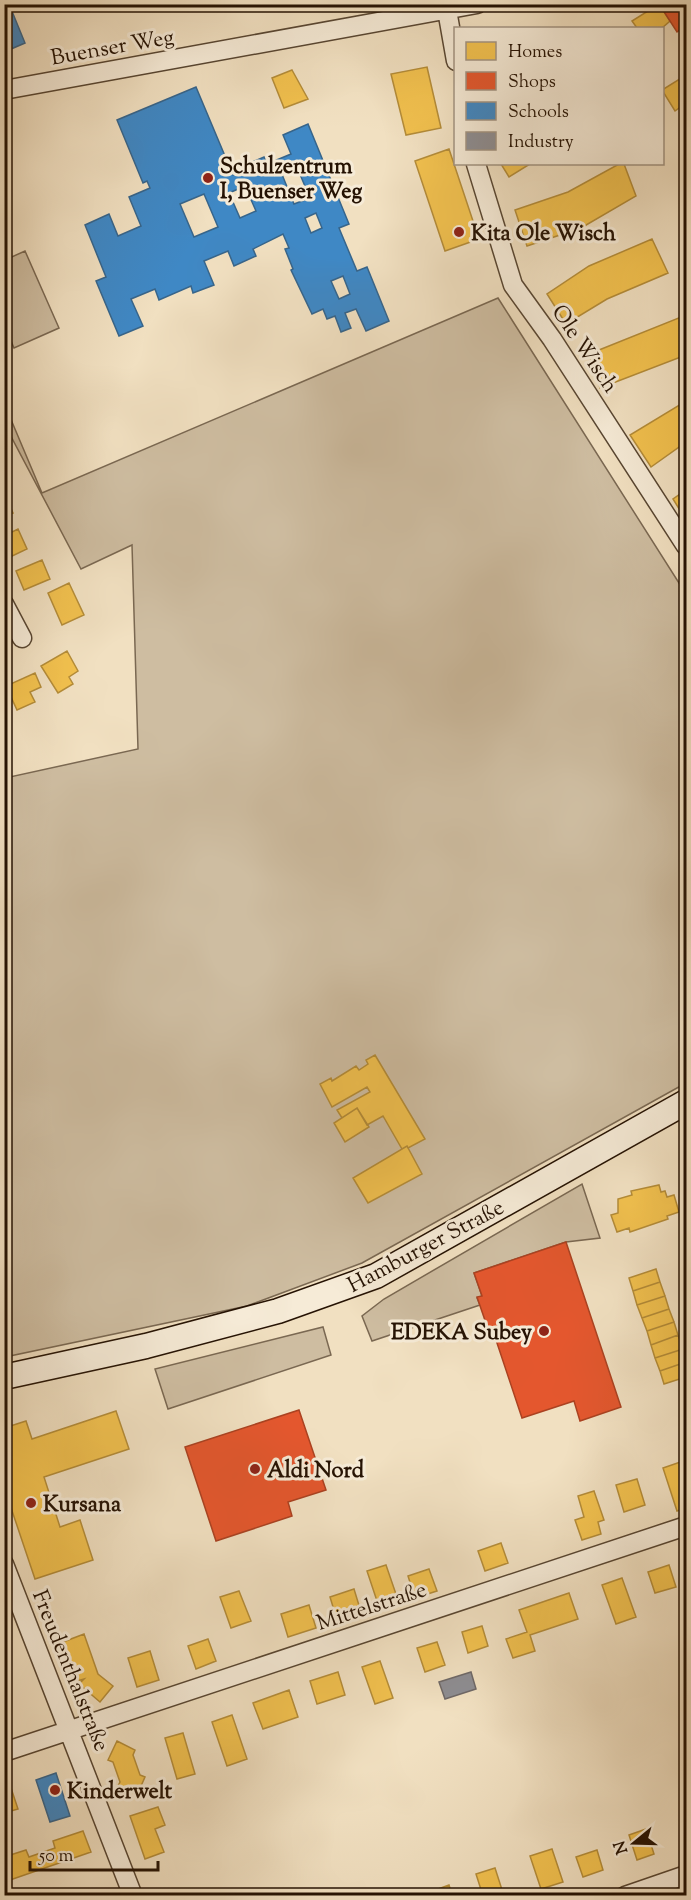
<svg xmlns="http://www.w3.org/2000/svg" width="691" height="1900" font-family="'Sorts Mill Goudy',serif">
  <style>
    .green { fill: #cebda1; stroke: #7a6852; stroke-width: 1.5 }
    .homes { fill: #f2c14e; stroke: #b48c38; stroke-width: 1.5 }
    .shops { fill: #e4572e; stroke: #ab4221; stroke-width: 1.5 }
    .schools { fill: #3f88c5; stroke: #37658b; stroke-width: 1.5; fill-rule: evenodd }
    .industry { fill: #8d8d92; stroke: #6e6867; stroke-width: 1.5 }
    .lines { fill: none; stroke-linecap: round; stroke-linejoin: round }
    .minor-casing { stroke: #584632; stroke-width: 21 }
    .secondary-casing { stroke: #251203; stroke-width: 27 }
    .minor { stroke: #f6ebd7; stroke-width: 18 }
    .secondary { stroke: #f6ebd7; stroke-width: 24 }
    .poi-dot { fill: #8f2418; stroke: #f6ebd7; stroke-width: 2 }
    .labels { text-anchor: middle; stroke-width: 6; stroke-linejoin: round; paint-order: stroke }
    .street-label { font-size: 22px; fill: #251203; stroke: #f6ebd7 }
    .poi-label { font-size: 22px; font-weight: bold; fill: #251203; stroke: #f6ebd7; text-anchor: start }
  </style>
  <rect width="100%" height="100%" fill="#f1e0c1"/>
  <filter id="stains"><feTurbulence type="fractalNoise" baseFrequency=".00333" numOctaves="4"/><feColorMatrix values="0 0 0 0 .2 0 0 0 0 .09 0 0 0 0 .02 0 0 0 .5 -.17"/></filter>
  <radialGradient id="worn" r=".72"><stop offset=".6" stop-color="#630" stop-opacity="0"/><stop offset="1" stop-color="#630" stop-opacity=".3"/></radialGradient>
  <!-- green -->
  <path class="green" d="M25,251L59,328L14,348L5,327V260Z
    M498,298L686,594V1083L362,1263L247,1306L5,1357V778L138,749L132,545L81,569L5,425L4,403L42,493Z
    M582,1184L600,1238L566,1242L474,1273L482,1296L477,1298L480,1305L372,1341L362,1316L384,1299Z
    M323,1327L331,1355L168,1409L155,1369Z"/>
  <!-- homes -->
  <path class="homes" d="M659,4L670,21L662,28H637L632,21Z
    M427,67L441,128L406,135L391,74Z
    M292,70L308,99L284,108L272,78Z
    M686,75V103L675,111L662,90Z
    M449,149L479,239L445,251L415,161Z
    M501,164H530L509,177Z
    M619,164H624L636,196L581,228L527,246L515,210L568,192Z
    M652,239L668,273L607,299L566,324L547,294L589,266Z
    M686,315V355L600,388L589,354Z
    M686,401V442L651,467L630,435Z
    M686,490V520L673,499Z
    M4,493L13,513L4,516Z
    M18,529L27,549L8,558L4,551V536Z
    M42,560L50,579L24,590L16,571Z
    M69,583L84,615L62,625L48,593Z
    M67,651L78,671L69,677L73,684L58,693L41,666Z
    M35,673L41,687L30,692L35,702L17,710L6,686Z
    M375,1055L425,1139L408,1148L407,1146L402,1149L383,1116L367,1125L357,1108L342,1118L337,1110L370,1092L367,1087L332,1107L320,1084L331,1078L332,1081L356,1066L359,1070L368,1064L366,1060Z
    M357,1108L369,1127L345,1142L334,1123Z
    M407,1146L422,1174L368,1203L353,1178Z
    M659,1185L661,1192L665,1191L667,1197L674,1195L679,1212L667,1216L668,1219L630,1232L629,1228L617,1232L611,1215L618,1213V1199L632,1195L631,1191Z
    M656,1269L660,1282L633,1291L629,1278Z
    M660,1282L665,1296L637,1305L633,1291Z
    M665,1296L669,1309L642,1318L637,1305Z
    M669,1309L674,1322L647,1331L642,1318Z
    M674,1322L678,1335L651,1345L647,1331Z
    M678,1335L683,1349L655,1358L651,1345Z
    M683,1349L686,1362L660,1371L655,1358Z
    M686,1362V1377L664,1384L660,1371Z
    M116,1411L129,1449L44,1477L60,1527L80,1520L93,1560L35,1579L4,1487V1428L26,1421L32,1439Z
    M686,1460V1508L677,1511L663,1468Z
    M637,1479L645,1505L624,1512L616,1485Z
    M594,1491L604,1520L598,1522L601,1534L582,1540L575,1520L584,1517L578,1496Z
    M501,1543L508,1563L485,1571L478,1551Z
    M386,1565L397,1597L378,1604L367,1571Z
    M669,1565L676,1587L655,1593L648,1572Z
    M429,1569L437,1591L415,1598L408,1576Z
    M622,1578L636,1617L616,1624L602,1585Z
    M354,1589L361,1612L337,1620L330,1597Z
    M239,1591L251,1621L231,1628L220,1597Z
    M569,1593L578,1619L530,1635L535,1651L513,1658L506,1639L527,1632L519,1610Z
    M309,1605L316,1628L288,1637L281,1614Z
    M482,1626L488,1646L468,1653L462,1632Z
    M84,1634L98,1674L113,1686L100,1702L79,1684L84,1679L77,1681L63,1642Z
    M208,1639L216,1661L196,1669L188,1646Z
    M437,1642L445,1665L425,1672L417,1648Z
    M150,1651L159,1680L137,1687L128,1658Z
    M380,1661L393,1698L375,1704L362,1667Z
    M338,1672L345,1695L317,1704L310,1681Z
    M289,1690L298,1717L263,1729L253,1703Z
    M232,1715L247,1759L227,1766L212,1722Z
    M183,1733L195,1774L177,1779L165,1738Z
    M117,1741L135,1750L133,1755L140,1775L145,1777L137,1795L118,1786L120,1782L113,1762L108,1760Z
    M10,1785L18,1809L4,1813V1787Z
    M158,1807L165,1825L155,1829L164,1852L145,1859L130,1816Z
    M646,1829L654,1854L637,1860L629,1835Z
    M83,1831L91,1852L10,1880L4,1857L26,1850L29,1857L55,1848L53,1841Z
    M552,1849L563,1882L541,1889L530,1856Z
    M597,1850L603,1870L583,1877L576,1857Z
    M495,1868L504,1896H483L476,1874Z
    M449,1885L452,1895L461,1892L462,1896H432L430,1892Z"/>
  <!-- shops -->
  <path class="shops" d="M659,4H686V25L677,32Z
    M566,1242L621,1407L580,1421L574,1401L522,1418L493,1331L489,1332L477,1297L482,1296L474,1273Z
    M299,1410L326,1490L288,1502L292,1516L216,1541L185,1447Z"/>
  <!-- schools -->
  <path class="schools" d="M4,4H9L25,43L4,52Z
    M196,87L233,175L240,172L238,168L264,157L267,164L291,154L283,135L308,124L349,224L339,228L357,271L367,267L389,321L366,331L356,309L345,313L351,328L341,332L335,316L327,319L323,309L312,314L291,270L293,269L285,249L289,248L283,234L253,249L256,256L234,266L228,251L204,261L214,285L193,293L191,286L159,300L155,289L131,299L143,326L119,336L96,281L106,277L85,225L109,214L118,236L141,226L129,197L150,188L147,181L143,183L117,120ZM296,165L310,198L294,204L281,172ZM245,186L256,211L240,218L229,193ZM204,194L218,227L194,237L180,204ZM316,213L322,228L311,233L305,218ZM343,276L350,294L339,299L331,281Z
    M56,1773L70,1816L50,1822L36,1780Z"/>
  <!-- industry -->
  <path class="industry" d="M471,1672L476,1689L445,1699L439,1682Z"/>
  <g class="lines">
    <!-- minor casing -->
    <g class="minor-casing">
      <path id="minor" d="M447,10L456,61
        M4,90L477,4
        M476,164L513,285L552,339L686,546
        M4,604L22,638
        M4,1564L133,1896
        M4,1752L686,1526
        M625,1896L686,1875"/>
    </g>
    <!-- secondary casing -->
    <g class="secondary-casing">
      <path id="secondary" d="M4,1377L146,1346L278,1311L376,1276L686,1102"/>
    </g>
    <!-- minor -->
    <use href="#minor" class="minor"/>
    <!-- secondary -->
    <use href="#secondary" class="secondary"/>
  </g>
  <!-- markers -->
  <g class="poi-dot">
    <circle cx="208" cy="178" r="6"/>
    <circle cx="459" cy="232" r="6"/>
    <circle cx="544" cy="1331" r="6"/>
    <circle cx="255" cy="1469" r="6"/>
    <circle cx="31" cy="1503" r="6"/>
    <circle cx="55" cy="1790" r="6"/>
  </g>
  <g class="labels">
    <!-- street labels -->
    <g class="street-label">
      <text transform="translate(112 46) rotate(-10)" y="8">Buenser Weg</text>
      <text transform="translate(586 348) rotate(56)" y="8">Ole Wisch</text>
      <text transform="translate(425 1245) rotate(-28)" y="8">Hamburger Straße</text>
      <text transform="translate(371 1605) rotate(-18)" y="8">Mittelstraße</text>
      <text transform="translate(72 1670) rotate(68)" y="8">Freudenthalstraße</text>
    </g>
    <!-- poi labels -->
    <g class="poi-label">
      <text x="220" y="173">Schulzentrum<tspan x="220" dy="25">I, Buenser Weg</tspan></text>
      <text x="471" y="240">Kita Ole Wisch</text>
      <text x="532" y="1339" text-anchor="end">EDEKA Subey</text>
      <text x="267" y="1477">Aldi Nord</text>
      <text x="43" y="1511">Kursana</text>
      <text x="67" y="1798">Kinderwelt</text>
    </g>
  </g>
  <!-- margin -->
  <rect width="691" height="1900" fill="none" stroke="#f1e0c1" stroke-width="24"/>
  <rect x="6" y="6" width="679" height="1888" fill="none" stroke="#251203" stroke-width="3"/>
  <rect x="12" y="12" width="667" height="1876" fill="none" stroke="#251203" stroke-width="1.5"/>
  <!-- legend -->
  <rect x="454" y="27" width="210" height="138" fill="#f6ebd7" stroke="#a29482" stroke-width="1.5"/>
  <rect x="466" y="42" width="30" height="18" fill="#f2c14e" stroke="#a29482" stroke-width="1.5"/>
  <text x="508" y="57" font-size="18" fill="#251203">Homes</text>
  <rect x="466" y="72" width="30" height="18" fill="#e4572e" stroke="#a29482" stroke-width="1.5"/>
  <text x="508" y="87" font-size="18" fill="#251203">Shops</text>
  <rect x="466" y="102" width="30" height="18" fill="#3f88c5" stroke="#a29482" stroke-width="1.5"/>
  <text x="508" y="117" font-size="18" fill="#251203">Schools</text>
  <rect x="466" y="132" width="30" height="18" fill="#8d8d92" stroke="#a29482" stroke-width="1.5"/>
  <text x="508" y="147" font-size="18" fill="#251203">Industry</text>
  <!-- north arrow -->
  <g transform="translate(634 1843) rotate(251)" stroke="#f6ebd7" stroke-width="4.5" paint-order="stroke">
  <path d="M0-4.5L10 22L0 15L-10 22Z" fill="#251203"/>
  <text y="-9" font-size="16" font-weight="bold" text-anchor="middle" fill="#251203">N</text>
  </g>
  <!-- scale -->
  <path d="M30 1861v9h128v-9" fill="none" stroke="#251203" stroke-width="3"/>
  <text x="39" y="1861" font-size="18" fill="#251203" stroke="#f6ebd7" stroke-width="4.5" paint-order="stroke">50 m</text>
  <rect width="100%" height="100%" filter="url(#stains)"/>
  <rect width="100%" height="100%" fill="url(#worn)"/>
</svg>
